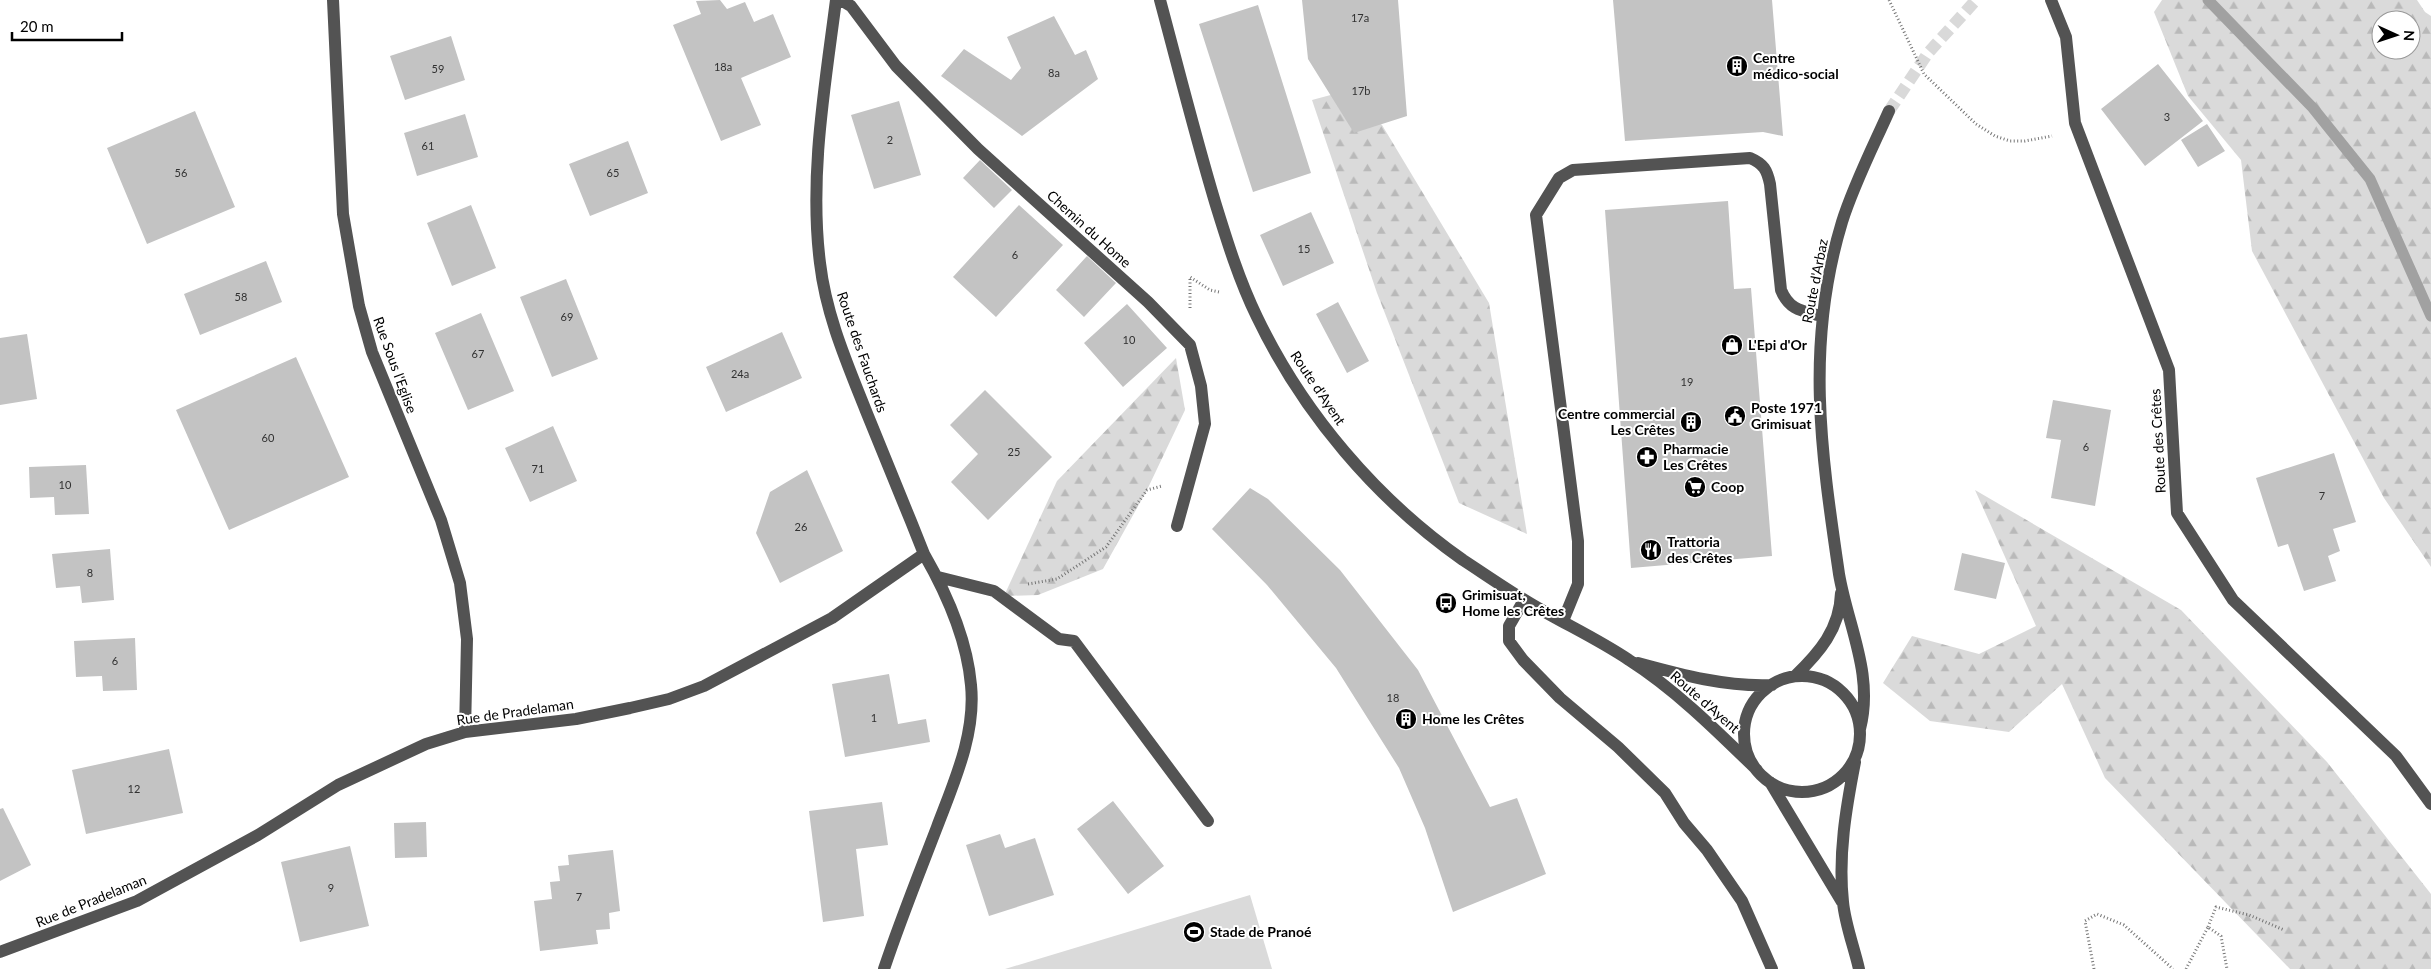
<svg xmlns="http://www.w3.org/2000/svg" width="2431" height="969" font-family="Lato,sans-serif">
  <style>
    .forest { fill: url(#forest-firs); fill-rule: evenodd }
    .garden { fill: #dadada }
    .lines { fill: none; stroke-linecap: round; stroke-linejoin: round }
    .stream { stroke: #a1a1a1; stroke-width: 11 }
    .building { fill: #c3c3c3 }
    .minor-tunnel { stroke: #d9d9d9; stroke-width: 12; stroke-dasharray: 12 6; stroke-linecap: butt }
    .path { stroke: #757575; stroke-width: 3; stroke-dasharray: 1 2.5; stroke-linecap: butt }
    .minor { stroke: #535353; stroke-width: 12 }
    .labels { text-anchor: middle; stroke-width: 4; stroke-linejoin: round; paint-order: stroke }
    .number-label { font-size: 11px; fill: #313131 }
    .poi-label { font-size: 14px; font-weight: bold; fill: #000; stroke: #fff; text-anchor: start }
    .street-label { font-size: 14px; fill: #000; stroke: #fff }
  </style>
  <defs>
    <pattern id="forest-firs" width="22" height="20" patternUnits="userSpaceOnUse" patternTransform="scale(1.25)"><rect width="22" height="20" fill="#dadada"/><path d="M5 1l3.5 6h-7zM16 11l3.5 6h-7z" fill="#b9b9b9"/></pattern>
  </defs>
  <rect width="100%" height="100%" fill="#fff"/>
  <!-- forest -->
  <path class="forest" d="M2162,0H2417L2425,12L2431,16V567L2384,498L2252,251L2241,160L2188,96L2154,12ZM2381,20H2411V50H2381Z
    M1338,93L1382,125L1489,303L1527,534L1459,503L1377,293L1312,100Z
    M1176,358L1185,410L1147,490L1103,569L1038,595L1004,596L1057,481Z
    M1975,490L2181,610L2327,762L2431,894V969H2290L2105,778L2062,684L2009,732L1930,721L1883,683L1912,636L1979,654L2036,626Z"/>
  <!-- garden -->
  <path class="garden" d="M1250,895L1272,969H1005Z"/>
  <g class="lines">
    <!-- stream -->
    <path class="stream" d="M2208,0L2313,108L2370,179L2431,316"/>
  </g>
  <!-- building -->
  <path class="building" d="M720,0L727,9L745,2L754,22L773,14L791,57L741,78L761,125L721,141L673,25L701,14L696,1Z
    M1302,0H1398L1407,116L1354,133L1308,59Z
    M1613,0H1772L1783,136L1763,132L1625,141Z
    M1258,5L1311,173L1253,192L1199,24Z
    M1054,16L1075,55L1086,50L1098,79L1022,136L941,76L964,49L1011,80L1021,68L1007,37Z
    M451,36L465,80L405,100L390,56Z
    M2158,64L2203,121L2145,166L2101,109Z
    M899,101L921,175L874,189L851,115Z
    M195,111L235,207L147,244L107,148Z
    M465,114L478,157L417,176L404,133Z
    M2207,124L2225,151L2198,167L2181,140Z
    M628,141L648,193L590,216L569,164Z
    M980,160L1012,190L994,208L963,178Z
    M1728,201L1734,289L1751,288L1772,556L1631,568L1605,210Z
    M471,205L496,268L452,286L427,223Z
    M1019,205L1063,245L996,317L953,277Z
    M1311,212L1334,263L1283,286L1260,235Z
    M1087,256L1116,283L1084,317L1056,290Z
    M266,261L282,302L200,335L184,294Z
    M566,279L598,359L552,377L520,297Z
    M1338,302L1369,361L1347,373L1316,314Z
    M1127,304L1167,348L1123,387L1084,343Z
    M481,313L514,391L468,410L435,333Z
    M782,332L802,378L726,412L706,367Z
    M27,334L37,399L0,405V338Z
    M296,357L349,477L229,530L176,410Z
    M985,390L1052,457L988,520L951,482L978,454L950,425Z
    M2053,400L2111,410L2095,506L2051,498L2061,440L2046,438Z
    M553,426L577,481L530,502L505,448Z
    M2334,453L2356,522L2333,529L2340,551L2328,556L2336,581L2304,591L2288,544L2278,547L2256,478Z
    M86,465L89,514L55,515L54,497L30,498L29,467Z
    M807,470L843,551L780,583L756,533L770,492Z
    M1250,488L1268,499L1340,570L1418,670L1490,807L1517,798L1546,874L1453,912L1425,828L1399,768L1336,668L1267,585L1212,529Z
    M110,549L114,600L82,603L80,586L56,588L52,554Z
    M1962,553L2005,563L1996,599L1954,590Z
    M135,638L137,690L103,691L102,676L76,677L74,641Z
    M889,674L898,724L926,719L930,742L845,757L832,684Z
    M169,749L183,813L86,834L72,770Z
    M1113,801L1164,866L1128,894L1077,829Z
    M882,802L888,845L856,849L864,916L823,922L809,811Z
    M3,808L31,865L0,881V809Z
    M426,822L427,857L395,858L394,823Z
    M1000,834L1005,848L1035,838L1054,895L989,916L966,845Z
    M350,846L369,926L300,942L281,862Z
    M613,850L620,911L609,913L610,929L596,930L598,944L540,951L534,901L552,899L550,882L560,881L558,866L569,865L568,855Z"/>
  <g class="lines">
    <!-- minor-tunnel -->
    <path class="minor-tunnel" d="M1889,111L1928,53L1976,0"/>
    <!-- path -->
    <path class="path" d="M1889,0L1924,74L1976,124L1995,136L2010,141H2025L2052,136
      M1190,308V277L1210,290L1219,292
      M1028,584L1057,579L1106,547L1147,490L1162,486
      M2208,927L2216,907L2249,915L2284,930
      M2094,969L2085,921L2097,914L2124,925L2173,969
      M2186,969L2208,927L2221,936L2227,969"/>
    <!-- minor -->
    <path class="minor" d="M333,0L343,214L359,306L372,352L441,520L460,583L467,639L465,732
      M836,0C825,86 809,176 820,263C826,315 847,363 866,411C885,458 905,506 924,554C947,594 967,639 971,685C976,734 954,782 937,827C919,874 900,921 884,969
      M841,0L851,6L896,66L978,149L1148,302L1190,345L1201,386L1205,424L1177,526
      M1160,0C1178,67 1195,135 1215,202C1227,241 1239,280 1257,317C1303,413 1376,499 1463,560C1483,573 1503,587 1523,599C1558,621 1595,637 1629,660C1676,690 1717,731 1757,770
      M2051,0L2066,37L2075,123L2169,370L2177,513L2233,600L2396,756L2431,804
      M938,577L994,591L1059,639L1074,641L1208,821
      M1524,600L1509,626V641L1523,660L1560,698L1618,747L1665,793L1684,823L1707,850L1742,901L1772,969
      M1563,621L1578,584V541L1536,215L1559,178L1573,170L1750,158C1764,164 1767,170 1770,184L1781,290C1789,310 1802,311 1821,316
      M1638,663C1682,675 1726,687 1772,685
      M1795,676C1819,653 1840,629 1841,593
      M1744 734a58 58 0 1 1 116 0a58 58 0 1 1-116 0Z
      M1860,729C1874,674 1848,627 1839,574C1821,451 1805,344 1842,222C1854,184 1873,147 1889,111
      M1855,762C1846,808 1838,855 1843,902C1845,924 1854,947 1859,969
      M1770,782L1842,902
      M0,952L137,901L258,835L338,785L426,744L465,732L576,719L630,708L669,699L704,686L832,618L924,554"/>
  </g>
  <!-- icons -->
  <defs>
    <g id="building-disc" transform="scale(1.125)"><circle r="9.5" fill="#000" stroke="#fff"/><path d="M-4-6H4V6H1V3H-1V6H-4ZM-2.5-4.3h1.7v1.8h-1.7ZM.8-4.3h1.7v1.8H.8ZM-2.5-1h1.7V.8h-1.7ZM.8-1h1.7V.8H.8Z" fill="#fff"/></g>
    <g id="shop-disc" transform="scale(1.125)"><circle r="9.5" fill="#000" stroke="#fff"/><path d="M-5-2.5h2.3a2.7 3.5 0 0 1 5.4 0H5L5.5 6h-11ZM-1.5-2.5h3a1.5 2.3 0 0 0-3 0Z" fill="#fff"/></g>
    <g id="civic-disc" transform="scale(1.125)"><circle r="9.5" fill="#000" stroke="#fff"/><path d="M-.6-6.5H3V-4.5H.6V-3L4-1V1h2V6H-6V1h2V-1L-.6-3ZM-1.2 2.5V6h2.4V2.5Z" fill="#fff"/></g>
    <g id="pharmacy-disc" transform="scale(1.125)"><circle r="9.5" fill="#000" stroke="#fff"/><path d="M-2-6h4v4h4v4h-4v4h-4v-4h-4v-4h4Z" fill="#fff"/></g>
    <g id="supermarket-disc" transform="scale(1.125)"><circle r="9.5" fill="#000" stroke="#fff"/><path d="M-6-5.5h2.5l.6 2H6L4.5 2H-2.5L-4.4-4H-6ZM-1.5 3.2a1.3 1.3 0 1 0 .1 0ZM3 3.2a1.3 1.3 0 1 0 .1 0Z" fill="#fff"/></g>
    <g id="restaurant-disc" transform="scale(1.125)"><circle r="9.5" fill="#000" stroke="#fff"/><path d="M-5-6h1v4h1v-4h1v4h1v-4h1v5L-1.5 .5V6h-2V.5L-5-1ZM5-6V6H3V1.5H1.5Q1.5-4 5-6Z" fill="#fff"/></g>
    <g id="bus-disc" transform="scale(1.125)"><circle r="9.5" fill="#000" stroke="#fff"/><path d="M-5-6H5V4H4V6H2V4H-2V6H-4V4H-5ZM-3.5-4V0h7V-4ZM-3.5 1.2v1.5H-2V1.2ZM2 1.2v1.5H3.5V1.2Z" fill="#fff"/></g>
    <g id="stadium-disc" transform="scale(1.125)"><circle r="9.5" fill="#000" stroke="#fff"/><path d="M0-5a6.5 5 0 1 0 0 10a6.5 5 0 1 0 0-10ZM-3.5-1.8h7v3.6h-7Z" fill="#fff"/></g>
  </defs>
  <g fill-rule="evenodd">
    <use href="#building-disc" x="1737" y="66"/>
    <use href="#shop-disc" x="1732" y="345"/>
    <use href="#civic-disc" x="1735" y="416"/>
    <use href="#building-disc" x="1691" y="422"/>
    <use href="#pharmacy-disc" x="1647" y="457"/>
    <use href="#supermarket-disc" x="1695" y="487"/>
    <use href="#restaurant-disc" x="1651" y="550"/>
    <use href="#bus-disc" x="1446" y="603"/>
    <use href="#building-disc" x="1406" y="719"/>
    <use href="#stadium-disc" x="1194" y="932"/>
  </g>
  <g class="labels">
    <!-- number labels -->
    <g class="number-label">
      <text x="1360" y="22">17a</text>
      <text x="723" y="71">18a</text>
      <text x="438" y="73">59</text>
      <text x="1054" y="77">8a</text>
      <text x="1361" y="95">17b</text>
      <text x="2167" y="121">3</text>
      <text x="890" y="144">2</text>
      <text x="428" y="150">61</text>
      <text x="181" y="177">56</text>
      <text x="613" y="177">65</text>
      <text x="1304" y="253">15</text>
      <text x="1015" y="259">6</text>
      <text x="241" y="301">58</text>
      <text x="567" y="321">69</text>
      <text x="1129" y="344">10</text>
      <text x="478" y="358">67</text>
      <text x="740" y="378">24a</text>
      <text x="1687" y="386">19</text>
      <text x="268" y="442">60</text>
      <text x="2086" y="451">6</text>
      <text x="1014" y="456">25</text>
      <text x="538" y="473">71</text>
      <text x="65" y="489">10</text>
      <text x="2322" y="500">7</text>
      <text x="801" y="531">26</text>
      <text x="90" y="577">8</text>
      <text x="115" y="665">6</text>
      <text x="1393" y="702">18</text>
      <text x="874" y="722">1</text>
      <text x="134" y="793">12</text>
      <text x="331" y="892">9</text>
      <text x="579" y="901">7</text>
    </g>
    <!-- poi labels -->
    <g class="poi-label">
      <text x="1753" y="63">Centre<tspan x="1753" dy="16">médico-social</tspan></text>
      <text x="1748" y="350">L'Epi d'Or</text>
      <text x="1751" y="413">Poste 1971<tspan x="1751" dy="16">Grimisuat</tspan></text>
      <text x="1675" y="419" text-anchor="end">Centre commercial<tspan x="1675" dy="16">Les Crêtes</tspan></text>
      <text x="1663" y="454">Pharmacie<tspan x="1663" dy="16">Les Crêtes</tspan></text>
      <text x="1711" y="492">Coop</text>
      <text x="1667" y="547">Trattoria<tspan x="1667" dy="16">des Crêtes</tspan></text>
      <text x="1462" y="600">Grimisuat,<tspan x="1462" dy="16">Home les Crêtes</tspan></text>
      <text x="1422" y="724">Home les Crêtes</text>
      <text x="1210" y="937">Stade de Pranoé</text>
    </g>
    <!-- street labels -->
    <g class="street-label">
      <text transform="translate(1089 229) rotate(42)" y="5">Chemin du Home</text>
      <text transform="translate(1815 281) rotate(-79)" y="5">Route d'Arbaz</text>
      <text transform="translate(862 352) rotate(71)" y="5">Route des Fauchards</text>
      <text transform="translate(395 365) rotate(70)" y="5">Rue Sous l'Eglise</text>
      <text transform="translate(1318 388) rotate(56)" y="5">Route d'Ayent</text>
      <text transform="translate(2158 441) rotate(-93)" y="5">Route des Crêtes</text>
      <text transform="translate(1705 702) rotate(41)" y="5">Route d'Ayent</text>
      <text transform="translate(515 712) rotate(-8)" y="5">Rue de Pradelaman</text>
      <text transform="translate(91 901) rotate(-22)" y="5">Rue de Pradelaman</text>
    </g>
  </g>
  <!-- north arrow -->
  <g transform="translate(2396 35) rotate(93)"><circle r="24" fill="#ffffff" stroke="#999999"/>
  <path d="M0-4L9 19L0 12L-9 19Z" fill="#000000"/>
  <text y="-8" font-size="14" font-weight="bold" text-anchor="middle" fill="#000000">N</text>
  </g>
  <!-- scale -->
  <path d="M12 32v8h110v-8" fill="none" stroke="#000000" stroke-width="2.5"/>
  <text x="20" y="32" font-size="15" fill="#000000" stroke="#ffffff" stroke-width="4" paint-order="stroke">20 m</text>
</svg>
